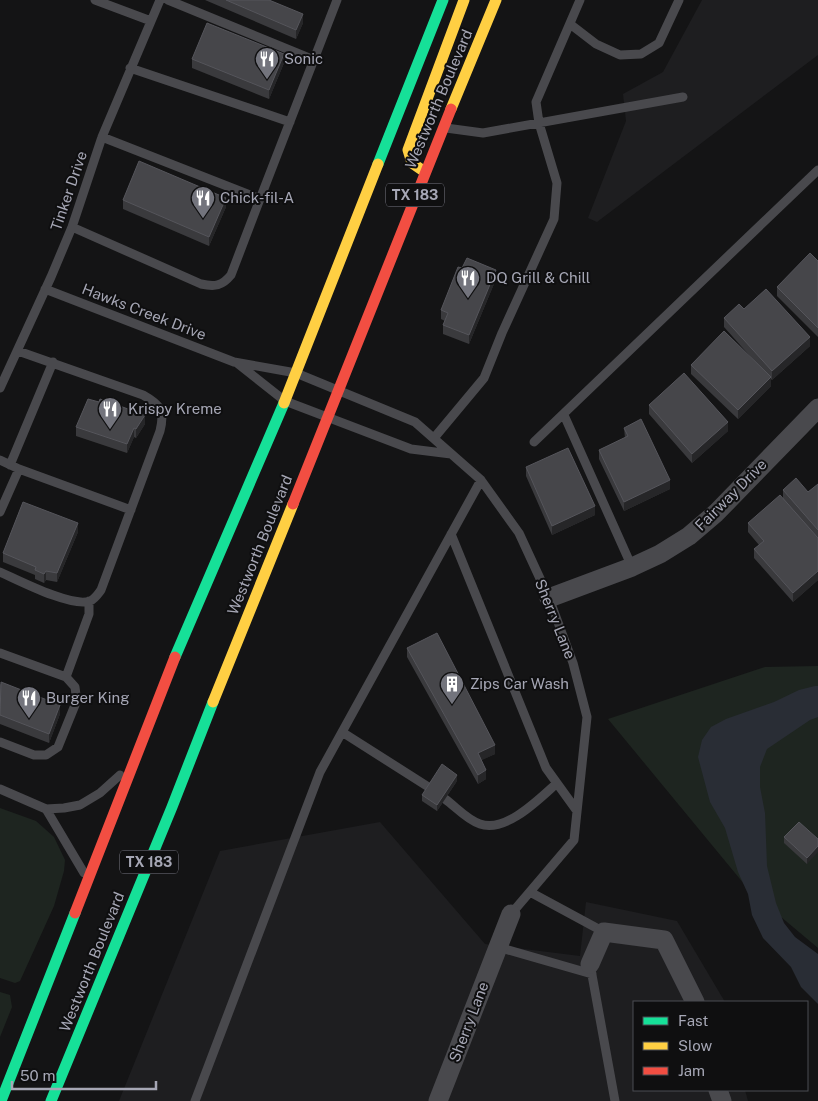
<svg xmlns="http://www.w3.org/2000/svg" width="818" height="1101" font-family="'Public Sans',sans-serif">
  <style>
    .built { fill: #1e1e20 }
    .green { fill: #1e2520 }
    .water { fill: #292d35 }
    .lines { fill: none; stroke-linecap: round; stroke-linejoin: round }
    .lane { stroke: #49494d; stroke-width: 9 }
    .street { stroke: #49494d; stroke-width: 19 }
    .fast { stroke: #16e098; stroke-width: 11 }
    .slow { stroke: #ffcf43; stroke-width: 11 }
    .jam { stroke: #f24e42; stroke-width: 11 }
    .wall { fill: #3a3a3d }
    .shaded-wall { fill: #262628 }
    .building { fill: #46464a; stroke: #55555b }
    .labels { text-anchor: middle; stroke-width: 4; stroke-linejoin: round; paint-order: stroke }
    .shield { fill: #0f0f10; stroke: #797984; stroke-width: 1 }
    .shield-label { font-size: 14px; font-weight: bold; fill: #a6a7b5 }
    .poi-label { font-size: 15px; fill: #a6a7b5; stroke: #0f0f10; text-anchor: start }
    .street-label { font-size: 15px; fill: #a6a7b5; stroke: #0f0f10 }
  </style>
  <rect width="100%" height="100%" fill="#141415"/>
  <!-- built -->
  <path class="built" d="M702,0H818V55L597,222L588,218L626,121L623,94L663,72Z
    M380,822L485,944L580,956L586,902L677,921L725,1002H634V1090H745L748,1101H119L220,851Z"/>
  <!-- green -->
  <path class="green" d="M818,666V948L749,890L608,719L765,667Z
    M0,808L36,821L54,837L65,860L64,871L54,906L20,981L15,983L0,978Z
    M0,992L10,995L12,1007L0,1037Z"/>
  <!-- water -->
  <path class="water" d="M815,686H818V717L810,720L767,749L760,767V787L765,813L767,866L776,903L784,923L795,937L818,954V1004L801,987L791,967L763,938L752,915L748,894L738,872L725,828L710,802L698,757L702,740L711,727L726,719L774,702L799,690Z"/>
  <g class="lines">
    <!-- lane -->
    <path class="lane" d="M95,0L151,21
      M168,0L314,60
      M570,24L596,44L620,55L641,54L659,43L679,0
      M130,68L290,122
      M446,128L483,133L683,97
      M260,199L337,0
      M72,227L201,284C215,287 222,286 231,275L260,199L102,137
      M45,289L234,362L296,373L415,422L481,480L519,533L549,598L573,663L587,717L574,840L511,914
      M237,363L285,401L411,449L451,454
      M0,388L51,277L72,227L102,137L160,0
      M564,415L632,567
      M434,438L484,378L502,333L554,219L557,183L539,123L536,102L580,0
      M534,442L818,170
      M0,460L19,469L0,512
      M10,465L53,362
      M19,469L131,510
      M451,534L546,768L577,811
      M0,572C18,580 72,608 90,601C95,599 98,594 101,590L160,431C165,411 161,405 143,395L18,351
      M0,653L66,677L75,687L76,695L75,705L58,747L46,755H34L0,742
      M66,677L89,614V601
      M342,732L430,788
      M0,789L46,809L64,808L80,805L100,793L120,775
      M445,799C456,807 467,820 480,824C506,833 539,799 557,783
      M46,809L84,873
      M530,892L604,932
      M498,947L592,974
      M590,964L615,1101
      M195,1101L320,772L481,480"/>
    <!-- street -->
    <path class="street" d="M549,598L632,567L660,554L689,536L716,513L818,408
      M590,964L604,932L664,940L695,1002
      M718,1090L722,1101
      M438,1101L511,914"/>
    <!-- fast -->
    <path class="fast" d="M378,164L443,0
      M175,657L284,403
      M1,1101L75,913
      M51,1101L172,807L213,702"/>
    <!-- slow -->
    <path class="slow" d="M451,109L496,0
      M425,172L412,163L408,150L464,0
      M284,403L378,164
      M213,702L293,504"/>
    <!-- jam -->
    <path class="jam" d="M293,504L451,109
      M75,913L175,657"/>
  </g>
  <!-- wall -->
  <path class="wall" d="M205,0H269L303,23L296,39Z
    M192,59L284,63L269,99L192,68Z
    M123,200L226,207L209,246L123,209Z
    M818,261V337L777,296V287Z
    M496,279L469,344L443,334V325L445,321L441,319V310Z
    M744,309L810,346L772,380L771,379V386L738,419L691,374V365L757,364L724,327V318Z
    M649,405L728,431L692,463L649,414Z
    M145,424L136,438L134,437L127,453L76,436V427Z
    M624,428L670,489L624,511L599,459V450L625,438Z
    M526,467L595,515L552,535L526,476Z
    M818,484V580L793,602L754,558V549L759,545L748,532V523L783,499V490L808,492Z
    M78,532L57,582L46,580L44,583L35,579V575L3,562V553Z
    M407,648L495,754L481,760L486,779L478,784L407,657Z
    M0,684L60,714L49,743L0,724Z
    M457,781L437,811L422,801V795Z
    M784,837L818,839L807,864L784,843Z"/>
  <!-- shaded-wall -->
  <path class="shaded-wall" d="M303,14V23L296,39V30Z
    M284,54V63L269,99V90Z
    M226,198V207L209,246V237Z
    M496,270V279L469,344V335Z
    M810,337V346L772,380V371Z
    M771,377V386L738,419V410Z
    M145,415V424L136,438V429Z
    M728,422V431L692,463V454Z
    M134,428V437L127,453V444Z
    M670,480V489L624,511V502Z
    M595,506V515L552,535V526Z
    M78,523V532L57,582V573Z
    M46,571V580L44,583V574Z
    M818,571V580L793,602V593Z
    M60,705V714L49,743V734Z
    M495,745V754L478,762V753Z
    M486,770V779L478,784V775Z
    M457,775V781L437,811V805Z
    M818,846V852L807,864V858Z"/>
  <!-- building -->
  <path class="building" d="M226,0H269L303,14L296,30Z
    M207,23L284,54L269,90L192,59Z
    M139,161L226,198L209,237L123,200Z
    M810,253L818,261V328L777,287Z
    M467,258L496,270L469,335L443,325L448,313L441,310L458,267L462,268Z
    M766,289L810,337L772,371L724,318L739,304L744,309Z
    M724,331L771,377L738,410L691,365Z
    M684,373L728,422L692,454L649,405Z
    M88,399L99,402L100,399L145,415L136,429L134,428L127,444L76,427Z
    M641,419L670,480L624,502L599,450L628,436L624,428Z
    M568,448L595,506L552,526L526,467Z
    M796,478L808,492L818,484V530L783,490Z
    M780,495L818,538V571L793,593L754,549L764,541L748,523Z
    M23,502L78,523L57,573L46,571L44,574L35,570L36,567L3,553Z
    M437,633L495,745L478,753L486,770L478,775L407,648Z
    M1,682L60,705L49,734L0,715Z
    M442,764L457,775L437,805L422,795Z
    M799,822L818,839V846L807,858L784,837Z"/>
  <!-- icons -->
  <defs>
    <g id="restaurant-pin" transform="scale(1.25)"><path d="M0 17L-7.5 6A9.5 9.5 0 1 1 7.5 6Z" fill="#73747d" stroke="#0f0f10"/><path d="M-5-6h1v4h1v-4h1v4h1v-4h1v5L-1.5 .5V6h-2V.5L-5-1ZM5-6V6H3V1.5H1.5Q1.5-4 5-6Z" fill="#fff"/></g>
    <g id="building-pin" transform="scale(1.25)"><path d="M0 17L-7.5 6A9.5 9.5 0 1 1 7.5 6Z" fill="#73747d" stroke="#0f0f10"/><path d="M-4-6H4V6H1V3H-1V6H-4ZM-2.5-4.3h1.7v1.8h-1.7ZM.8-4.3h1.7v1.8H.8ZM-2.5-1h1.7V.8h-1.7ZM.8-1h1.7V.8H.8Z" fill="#fff"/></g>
  </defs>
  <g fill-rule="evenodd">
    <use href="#restaurant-pin" x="267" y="59"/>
    <use href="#restaurant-pin" x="203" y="198"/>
    <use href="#restaurant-pin" x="468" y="278"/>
    <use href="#restaurant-pin" x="110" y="409"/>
    <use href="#building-pin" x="452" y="684"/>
    <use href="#restaurant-pin" x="29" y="698"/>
  </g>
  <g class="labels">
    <!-- shield labels -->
    <g class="shield">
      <rect x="386" y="183.5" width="58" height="23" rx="4"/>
      <rect x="120" y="850.5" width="58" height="23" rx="4"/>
    </g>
    <g class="shield-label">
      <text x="415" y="200">TX 183</text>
      <text x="149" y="867">TX 183</text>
    </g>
    <!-- poi labels -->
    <g class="poi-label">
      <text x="284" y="64">Sonic</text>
      <text x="220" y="203">Chick-fil-A</text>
      <text x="486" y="283">DQ Grill &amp; Chill</text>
      <text x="128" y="414">Krispy Kreme</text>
      <text x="470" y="689">Zips Car Wash</text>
      <text x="46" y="703">Burger King</text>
    </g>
    <!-- street labels -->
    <g class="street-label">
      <text transform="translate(439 99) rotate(-67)" y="5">Westworth Boulevard</text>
      <text transform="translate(69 191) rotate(-71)" y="5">Tinker Drive</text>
      <text transform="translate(144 312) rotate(21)" y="5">Hawks Creek Drive</text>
      <text transform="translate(731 495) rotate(-45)" y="5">Fairway Drive</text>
      <text transform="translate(260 545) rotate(-68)" y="5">Westworth Boulevard</text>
      <text transform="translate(555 619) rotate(68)" y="5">Sherry Lane</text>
      <text transform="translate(92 962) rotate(-68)" y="5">Westworth Boulevard</text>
      <text transform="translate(469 1022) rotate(-69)" y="5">Sherry Lane</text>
    </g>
  </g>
  <!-- legend -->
  <rect x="633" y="1001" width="175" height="90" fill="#0f0f10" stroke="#4b4c52"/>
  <rect x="643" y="1017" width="25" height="8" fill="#16e098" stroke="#4b4c52"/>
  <text x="678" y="1026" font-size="15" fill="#a6a7b5">Fast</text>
  <rect x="643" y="1042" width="25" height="8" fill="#ffcf43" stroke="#4b4c52"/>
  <text x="678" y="1051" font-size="15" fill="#a6a7b5">Slow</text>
  <rect x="643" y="1067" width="25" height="8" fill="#f24e42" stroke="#4b4c52"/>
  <text x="678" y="1076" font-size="15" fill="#a6a7b5">Jam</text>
  <!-- scale -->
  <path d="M12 1081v8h144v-8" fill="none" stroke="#a6a7b5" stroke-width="2.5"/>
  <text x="20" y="1081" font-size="15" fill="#a6a7b5" stroke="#0f0f10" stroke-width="4" paint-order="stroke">50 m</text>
</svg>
